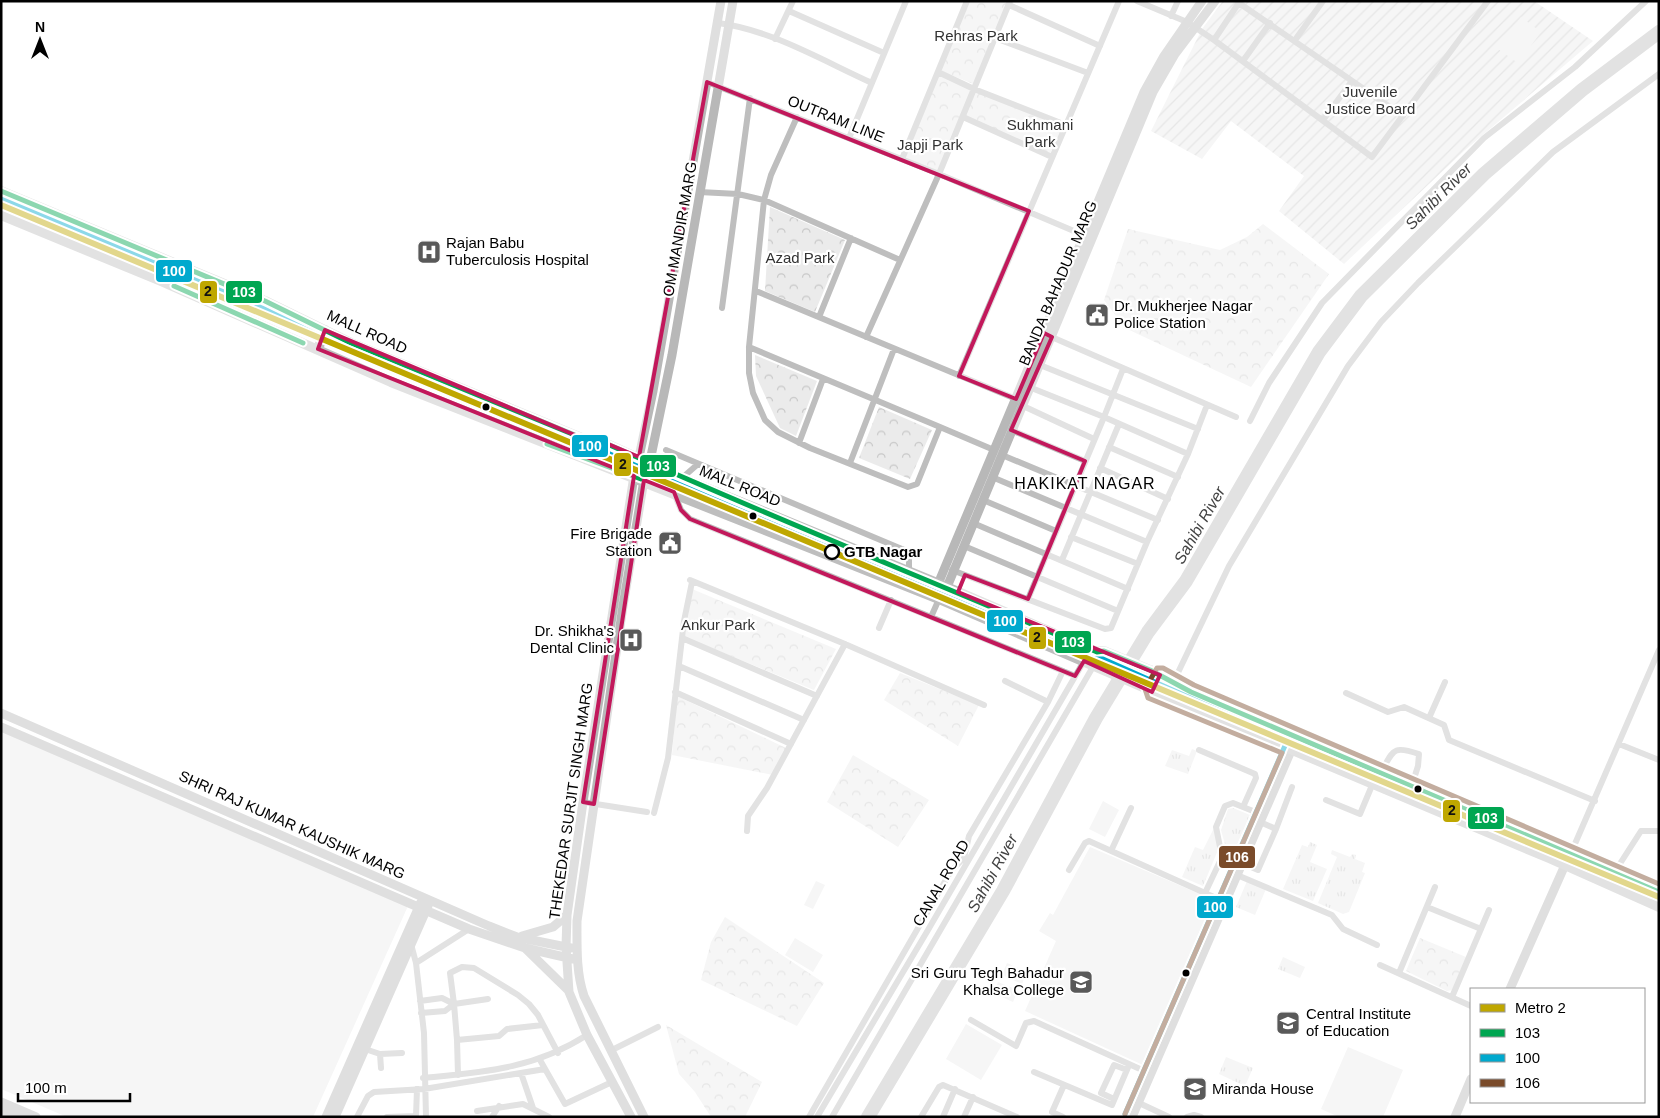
<svg xmlns="http://www.w3.org/2000/svg" width="1660" height="1118" font-family="Helvetica,sans-serif">
  <style>
    .grass { fill: url(#grass-tufts) }
    .park { fill: url(#park-crowns) }
    .garden { fill: url(#garden-furrows) }
    .pitch { fill: #ebebeb }
    .lines { fill: none; stroke-linecap: round; stroke-linejoin: round }
    .river { stroke: #bebebe; stroke-width: 14 }
    .street { stroke: #bebebe; stroke-width: 6 }
    .secondary { stroke: #b8b8b8; stroke-width: 9 }
    .primary { stroke: #bebebe; stroke-width: 10 }
    .bus-1-casing { stroke: #fff; stroke-width: 9 }
    .bus-2-casing { stroke: #fff; stroke-width: 9 }
    .bus-3-casing { stroke: #fff; stroke-width: 9 }
    .bus-1 { stroke: #00a651; stroke-width: 5 }
    .bus-2 { stroke: #00a9ce; stroke-width: 5 }
    .bus-3 { stroke: #7a4b2a; stroke-width: 5 }
    .metro-1-casing { stroke: #fff; stroke-width: 10 }
    .metro-1 { stroke: #bfa700; stroke-width: 6 }
    .marked { fill: none; stroke: #c2185b; stroke-width: 4; stroke-linejoin: round }
    .bus-dot { fill: #000; stroke: #fff; stroke-width: 2 }
    .stop-dot { fill: #fff; stroke: #000; stroke-width: 2.5 }
    .labels { text-anchor: middle; stroke-width: 4.5; stroke-linejoin: round; paint-order: stroke }
    .park-label { font-size: 15px; fill: #323232; stroke: #fff }
    .street-label { font-size: 15px; fill: #000; stroke: #fff }
    .poi-label { font-size: 15px; fill: #000; stroke: #fff; text-anchor: start }
    .stop-label { font-size: 15px; font-weight: bold; fill: #000; stroke: #fff; text-anchor: start }
    .water-label { font-size: 16px; font-style: italic; fill: #434343; stroke: #fff }
    .neighbourhood-label { font-size: 16px; letter-spacing: 1px; fill: #000; stroke: #fff }
    .line-badge { stroke: #fff; stroke-width: 2 }
    .badge-label { font-size: 14px; text-anchor: middle; font-weight: bold; fill: #fff }
    .pale-badge-label { font-size: 14px; text-anchor: middle; font-weight: bold; fill: #111 }
  </style>
  <defs>
    <pattern id="grass-tufts" width="24" height="20" patternUnits="userSpaceOnUse" patternTransform="scale(1.25)"><rect width="24" height="20" fill="#ebebeb"/><path d="M3 7l-1-3M5 7V3M7 7l1-3M15 17l-1-3M17 17v-4M19 17l1-3" fill="none" stroke="#c8c8c8"/></pattern>
    <pattern id="park-crowns" width="20" height="18" patternUnits="userSpaceOnUse" patternTransform="scale(1.25)"><rect width="20" height="18" fill="#ebebeb"/><path d="M2 6a3 3 0 1 1 6 0M12 15a3 3 0 1 1 6 0" fill="none" stroke="#c8c8c8"/></pattern>
    <pattern id="garden-furrows" width="10" height="10" patternUnits="userSpaceOnUse" patternTransform="scale(1.25)"><rect width="10" height="10" fill="#ebebeb"/><path d="M-1 1l2-2M0 10L10 0M9 11l2-2" fill="none" stroke="#c8c8c8"/></pattern>
  </defs>
  <rect width="100%" height="100%" fill="#fff"/>
  <!-- grass -->
  <path class="grass" d="M1192,749L1197,751L1188,774L1165,766L1172,750L1189,756Z
    M1233,808L1250,815L1234,852L1226,848L1221,830L1228,809Z
    M1214,828L1218,850L1203,886L1182,877L1195,847L1203,850Z
    M1310,842L1317,845L1310,862L1327,869L1313,901L1283,889L1302,845L1308,847Z
    M1332,850L1350,857L1352,854L1356,855L1355,859L1365,863L1362,872L1365,873L1349,912L1343,914L1318,903L1337,857L1331,854Z
    M1247,881L1266,889L1255,915L1236,907Z
    M1283,957L1305,967L1300,978L1278,969Z
    M1226,1057L1253,1068L1245,1086L1219,1074Z"/>
  <!-- park -->
  <path class="park" d="M970,1H1010L976,85L941,71Z
    M939,74L972,90L940,172L905,158Z
    M975,90L1064,126L1051,156L964,116Z
    M770,207L845,240L815,312L765,291Z
    M1263,224L1329,274L1251,387L1125,328L1104,300L1128,229L1220,250L1247,237Z
    M755,355L817,381L796,436L780,428L756,376Z
    M879,407L932,430L910,479L859,458Z
    M692,589L836,649L814,690L685,637Z
    M900,673L979,705L958,746L884,700Z
    M677,696L786,748L773,775L672,755Z
    M853,755L929,800L898,847L827,802Z
    M725,917L824,983L797,1026L701,980L711,942Z
    M1420,938L1466,957L1452,990L1447,991L1406,971Z
    M666,1025L762,1082L745,1117H711L695,1092L679,1074Z"/>
  <!-- garden -->
  <path class="garden" d="M1223,1H1534L1593,41L1464,151L1344,264L1279,211L1304,176L1231,121L1202,159L1151,131L1202,29Z"/>
  <!-- pitch -->
  <path class="pitch" d="M1521,17L1541,32L1518,63L1498,49Z
    M1,728L408,906L313,1117H67L1,1089Z
    M1103,801L1119,810L1105,837L1089,829Z
    M1090,847L1214,900L1143,1065L1025,1011L1056,941L1039,931L1050,913L1053,915Z
    M1345,858L1359,864L1356,872L1341,865Z
    M816,881L825,885L813,909L804,905Z
    M795,938L823,955L813,972L785,955Z
    M1007,963L1027,972L1022,984L1002,975Z
    M998,982L1018,990L1013,1002L993,993Z
    M966,1024L1002,1045L981,1080L946,1059Z
    M1348,1047L1403,1070L1383,1117H1339L1321,1109Z"/>
  <g class="lines">
    <!-- river -->
    <path class="river" d="M868,1117L1003,891L1096,718L1148,632L1186,581L1319,352L1361,296L1484,174L1582,90L1659,32"/>
    <!-- street -->
    <path class="street" d="M1137,1L1187,22L1214,40L1372,157L1488,1
      M1239,3L1403,116
      M1009,5L1100,46
      M789,11L884,53
      M1171,16L1178,1
      M718,23C772,30 823,61 872,83
      M995,38L1088,73
      M775,39L793,1
      M1214,40L1240,1
      M1295,40L1323,1
      M1243,61L1270,23
      M938,72L974,89L1066,125
      M707,82L939,174L1088,237
      M963,117L1052,157
      M1323,120L1352,81
      M849,138L906,1
      M902,159L967,1
      M699,192L738,194L764,200L900,260
      M756,291L1016,399
      M722,308L750,98
      M819,317L851,238
      M1047,335L1236,417
      M866,337L939,174L1010,1
      M749,347L940,427L917,484L908,487L810,448L778,432L765,420L753,393L749,373V347L764,200L771,175L797,117
      M1040,365L1198,429
      M959,376L1119,1
      M1029,387L1104,417L1123,369
      M1021,405L1094,439
      M1250,421L1269,383L1322,303L1484,138L1575,67L1646,1
      M940,427L994,450
      M1011,430L1085,461
      M799,443L823,379
      M1109,447L1178,477
      M666,450L909,552V572
      M1002,455L1158,520
      M850,463L894,349
      M1100,468L1168,499
      M992,477L1147,542
      M682,478L698,464
      M674,493L681,510L690,519L931,617
      M983,500L1056,531
      M973,523L1128,589
      M1071,537L1138,564
      M964,546L1118,611
      M1062,560L1119,424
      M952,570L1105,629L1111,628L1147,542L1188,454L1207,405
      M690,580L845,644L984,705
      M939,599L931,617L1075,676
      M1028,599L1104,417L1188,454
      M879,628L891,600
      M682,638L817,696
      M679,666L804,720
      M1005,681L1048,702
      M1173,683L1229,566L1348,366L1381,322L1418,283L1553,152L1659,74
      M675,692L791,744
      M1346,693L1388,712L1404,707L1444,725L1449,740L1595,801
      M1429,718L1445,682
      M1619,744L1659,760
      M1199,750L1255,774L1256,778L1243,807
      M1381,772C1394,750 1392,745 1419,754L1418,766L1412,785
      M1326,800L1360,814L1373,783
      M583,802L647,812
      M654,813L668,758L684,621L692,582
      M1276,829L1292,787
      M747,831L748,816L767,788L845,644
      M1111,851L1131,808
      M1222,851L1243,860
      M1571,853L1659,650
      M1242,863L1258,870L1276,829L1260,822
      M1069,870L1085,843L1089,841L1225,902
      M1614,873L1641,831H1659
      M1237,875L1332,915L1343,929L1377,945
      M1205,893L1222,857L1216,827L1225,806L1233,803L1263,815
      M1427,907L1481,929
      M411,944L416,963L424,1033L426,1117
      M416,963L469,929
      M1380,965L1471,1006
      M1399,973L1435,887
      M1452,997L1489,910
      M488,999L454,1004L457,1040L499,1036L507,1029L543,1025
      M420,1001L442,998L454,1004L445,1011L421,1013
      M454,1004L450,973L462,967L474,968L518,995L529,1004L538,1015L558,1053
      M971,1020L1016,1046L1026,1023L1034,1021L1151,1074
      M457,1040L458,1075
      M365,1049L380,1054L402,1053
      M610,1051L658,1027
      M380,1054L381,1068
      M540,1060L565,1104L612,1082
      M1034,1072L1112,1105L1129,1065
      M521,1073L533,1108
      M423,1078C484,1072 534,1069 587,1035
      M1114,1099L1101,1093L1114,1065L1127,1070
      M1139,1103L1169,1117
      M477,1111L523,1104L549,1117
      M357,1117L368,1096L374,1092L424,1089L545,1069
      M387,1117L416,1116L417,1089
      M492,1117L499,1106
      M809,1117L951,871L964,858L969,836L1048,702L1063,671
      M817,1117L928,930L1084,661
      M832,1117L1094,665
      M921,1117L939,1087L943,1085L1017,1117
      M943,1117L955,1089
      M964,1117L973,1097
      M1063,1117L1052,1112L1064,1085
      M1187,1117L1194,1115L1201,1117"/>
    <!-- secondary -->
    <path class="secondary" d="M639,457L653,391L721,1
      M650,461L672,355L733,1
      M938,584L1144,92L1164,56L1202,1
      M947,587L1153,92L1175,54L1215,1
      M1,713L489,926L517,937L571,948
      M1,727L469,929L525,948L573,959
      M522,936L553,927L567,915
      M525,948L569,991
      M1510,989L1565,865
      M1,1102L36,1117
      M1,1111L17,1117
      M326,1117L421,902
      M335,1117L428,906
      M631,1117L587,1035L569,992L566,947L567,915L583,802L634,476
      M644,1117L584,996C576,972 577,947 577,921L623,606L644,480
      M1132,1117L1297,737
      M1455,1117L1471,1079"/>
    <!-- primary -->
    <path class="primary" d="M1,191L265,301L351,343L582,438H594L682,478L947,587L1097,652L1104,651L1150,670L1191,692L1659,892
      M1,215L161,281L391,382L939,599L1145,688L1549,858L1659,907
      M318,349L325,330"/>
    <!-- bus-1 casing -->
    <g class="bus-1-casing">
      <path id="bus-1" d="M1,191L265,301L351,343L582,438H594C760,513 930,580 1097,652L1104,651L1150,670L1191,692L1659,892
        M174,286L303,343
        M547,444L641,479"/>
    </g>
    <!-- bus-2 casing -->
    <g class="bus-2-casing">
      <path id="bus-2" d="M1,199L262,308L348,350L579,445L592,446C758,521 927,587 1094,659H1103L1287,741L1125,1114"/>
    </g>
    <!-- bus-3 casing -->
    <g class="bus-3-casing">
      <path id="bus-3" d="M1125,1114L1282,753L1148,698L1145,689L1157,668H1163L1194,685L1659,884"/>
    </g>
    <!-- bus-1 -->
    <use href="#bus-1" class="bus-1"/>
    <!-- bus-2 -->
    <use href="#bus-2" class="bus-2"/>
    <!-- bus-3 -->
    <use href="#bus-3" class="bus-3"/>
    <!-- metro-1 casing -->
    <g class="metro-1-casing">
      <path id="metro-1" d="M1,205L1659,897"/>
    </g>
    <!-- metro-1 -->
    <use href="#metro-1" class="metro-1"/>
  </g>
  <!-- marked area -->
  <path d="M0 0H1660V1118H0ZM707,82L1029,211L959,376L1016,399L1044,333L1052,337L1011,430L1085,461L1028,599L965,575L958,592L1160,675L1152,692L1084,661L1075,676L690,519L681,510L674,492L644,480L594,804L583,802L634,476L318,349L325,330L582,438H594L639,457Z" fill="#fff" fill-opacity=".55" fill-rule="evenodd"/>
  <path class="marked" d="M707,82L1029,211L959,376L1016,399L1044,333L1052,337L1011,430L1085,461L1028,599L965,575L958,592L1160,675L1152,692L1084,661L1075,676L690,519L681,510L674,492L644,480L594,804L583,802L634,476L318,349L325,330L582,438H594L639,457Z"/>
  <!-- icons -->
  <defs>
    <g id="hospital-square" transform="scale(1.25)"><rect x="-9" y="-9" width="18" height="18" rx="4" fill="#595959" stroke="#fff"/><path d="M-5-5h3v3.5h4V-5h3V5h-3V1.5h-4V5h-3Z" fill="#fff"/></g>
    <g id="civic-square" transform="scale(1.25)"><rect x="-9" y="-9" width="18" height="18" rx="4" fill="#595959" stroke="#fff"/><path d="M-.6-6.5H3V-4.5H.6V-3L4-1V1h2V6H-6V1h2V-1L-.6-3ZM-1.2 2.5V6h2.4V2.5Z" fill="#fff"/></g>
    <g id="university-square" transform="scale(1.25)"><rect x="-9" y="-9" width="18" height="18" rx="4" fill="#595959" stroke="#fff"/><path d="M0-5L7-2L0 1L-7-2ZM-4 1L0 2.5L4 1V4Q0 6-4 4Z" fill="#fff"/></g>
  </defs>
  <g fill-rule="evenodd">
    <use href="#hospital-square" x="429" y="252"/>
    <use href="#civic-square" x="1097" y="315"/>
    <use href="#civic-square" x="670" y="543"/>
    <use href="#hospital-square" x="631" y="640"/>
    <use href="#university-square" x="1081" y="982"/>
    <use href="#university-square" x="1288" y="1023"/>
    <use href="#university-square" x="1195" y="1089"/>
  </g>
  <!-- markers -->
  <g class="bus-dot">
    <circle cx="486" cy="407" r="4.5"/>
    <circle cx="753" cy="516" r="4.5"/>
    <circle cx="1418" cy="789" r="4.5"/>
    <circle cx="1186" cy="973" r="4.5"/>
  </g>
  <circle class="stop-dot" cx="832" cy="552" r="7"/>
  <g class="labels">
    <!-- park labels -->
    <g class="park-label">
      <text x="976" y="41">Rehras Park</text>
      <text x="1370" y="97">Juvenile<tspan x="1370" dy="17">Justice Board</tspan></text>
      <text x="1040" y="130">Sukhmani<tspan x="1040" dy="17">Park</tspan></text>
      <text x="930" y="150">Japji Park</text>
      <text x="800" y="263">Azad Park</text>
      <text x="718" y="630">Ankur Park</text>
    </g>
    <!-- street labels -->
    <g class="street-label">
      <text transform="translate(836 119) rotate(22)" y="5">OUTRAM LINE</text>
      <text transform="translate(680 229) rotate(-80)" y="5">OM MANDIR MARG</text>
      <text transform="translate(1058 283) rotate(-67)" y="5">BANDA BAHADUR MARG</text>
      <text transform="translate(367 332) rotate(24)" y="5">MALL ROAD</text>
      <text transform="translate(740 486) rotate(22)" y="5">MALL ROAD</text>
      <text transform="translate(571 801) rotate(-82)" y="5">THEKEDAR SURJIT SINGH MARG</text>
      <text transform="translate(292 825) rotate(24)" y="5">SHRI RAJ KUMAR KAUSHIK MARG</text>
      <text transform="translate(941 883) rotate(-60)" y="5">CANAL ROAD</text>
    </g>
    <!-- poi labels -->
    <g class="poi-label">
      <text x="446" y="248">Rajan Babu<tspan x="446" dy="17">Tuberculosis Hospital</tspan></text>
      <text x="1114" y="311">Dr. Mukherjee Nagar<tspan x="1114" dy="17">Police Station</tspan></text>
      <text x="652" y="539" text-anchor="end">Fire Brigade<tspan x="652" dy="17">Station</tspan></text>
      <text x="614" y="636" text-anchor="end">Dr. Shikha's<tspan x="614" dy="17">Dental Clinic</tspan></text>
      <text x="1064" y="978" text-anchor="end">Sri Guru Tegh Bahadur<tspan x="1064" dy="17">Khalsa College</tspan></text>
      <text x="1306" y="1019">Central Institute<tspan x="1306" dy="17">of Education</tspan></text>
      <text x="1212" y="1094">Miranda House</text>
    </g>
    <!-- stop labels -->
    <g class="stop-label">
      <text x="844" y="557">GTB Nagar</text>
    </g>
    <!-- water labels -->
    <g class="water-label">
      <text transform="translate(1438 196) rotate(-45)" y="6">Sahibi River</text>
      <text transform="translate(1199 525) rotate(-60)" y="6">Sahibi River</text>
      <text transform="translate(992 873) rotate(-61)" y="6">Sahibi River</text>
    </g>
    <!-- neighbourhood labels -->
    <g class="neighbourhood-label">
      <text x="1085" y="489">HAKIKAT NAGAR</text>
    </g>
  </g>
  <g class="line-badge">
    <rect x="155" y="259" width="38" height="24" rx="5" fill="#00a9ce"/>
    <rect x="199" y="280" width="19" height="24" rx="5" fill="#bfa700"/>
    <rect x="225" y="280" width="38" height="24" rx="5" fill="#00a651"/>
    <rect x="571" y="434" width="38" height="24" rx="5" fill="#00a9ce"/>
    <rect x="613" y="452" width="19" height="25" rx="5" fill="#bfa700"/>
    <rect x="639" y="454" width="38" height="24" rx="5" fill="#00a651"/>
    <rect x="986" y="609" width="38" height="24" rx="5" fill="#00a9ce"/>
    <rect x="1028" y="626" width="19" height="24" rx="5" fill="#bfa700"/>
    <rect x="1054" y="630" width="38" height="24" rx="5" fill="#00a651"/>
    <rect x="1442" y="799" width="19" height="24" rx="5" fill="#bfa700"/>
    <rect x="1467" y="806" width="38" height="24" rx="5" fill="#00a651"/>
    <rect x="1218" y="845" width="38" height="24" rx="5" fill="#7a4b2a"/>
    <rect x="1196" y="895" width="38" height="24" rx="5" fill="#00a9ce"/>
  </g>
  <g class="badge-label">
    <text x="174" y="276">100</text>
    <text x="244" y="297">103</text>
    <text x="590" y="451">100</text>
    <text x="658" y="471">103</text>
    <text x="1005" y="626">100</text>
    <text x="1073" y="647">103</text>
    <text x="1486" y="823">103</text>
    <text x="1237" y="862">106</text>
    <text x="1215" y="912">100</text>
  </g>
  <g class="pale-badge-label">
    <text x="208" y="296">2</text>
    <text x="623" y="469">2</text>
    <text x="1037" y="642">2</text>
    <text x="1452" y="815">2</text>
  </g>
  <!-- border -->
  <rect width="1660" height="1118" fill="none" stroke="#000000" stroke-width="5"/>
  <!-- legend -->
  <rect x="1470" y="988" width="175" height="115" fill="#ffffff" stroke="#999999"/>
  <rect x="1480" y="1004" width="25" height="8" fill="#bfa700" stroke="#999999"/>
  <text x="1515" y="1013" font-size="15" fill="#000000">Metro 2</text>
  <rect x="1480" y="1029" width="25" height="8" fill="#00a651" stroke="#999999"/>
  <text x="1515" y="1038" font-size="15" fill="#000000">103</text>
  <rect x="1480" y="1054" width="25" height="8" fill="#00a9ce" stroke="#999999"/>
  <text x="1515" y="1063" font-size="15" fill="#000000">100</text>
  <rect x="1480" y="1079" width="25" height="8" fill="#7a4b2a" stroke="#999999"/>
  <text x="1515" y="1088" font-size="15" fill="#000000">106</text>
  <!-- north arrow -->
  <g transform="translate(40 40)" stroke="#ffffff" stroke-width="4" paint-order="stroke">
  <path d="M0-4L9 19L0 12L-9 19Z" fill="#000000"/>
  <text y="-8" font-size="14" font-weight="bold" text-anchor="middle" fill="#000000">N</text>
  </g>
  <!-- scale -->
  <path d="M18 1093v8h112v-8" fill="none" stroke="#000000" stroke-width="2.5"/>
  <text x="25" y="1093" font-size="15" fill="#000000" stroke="#ffffff" stroke-width="4" paint-order="stroke">100 m</text>
</svg>
